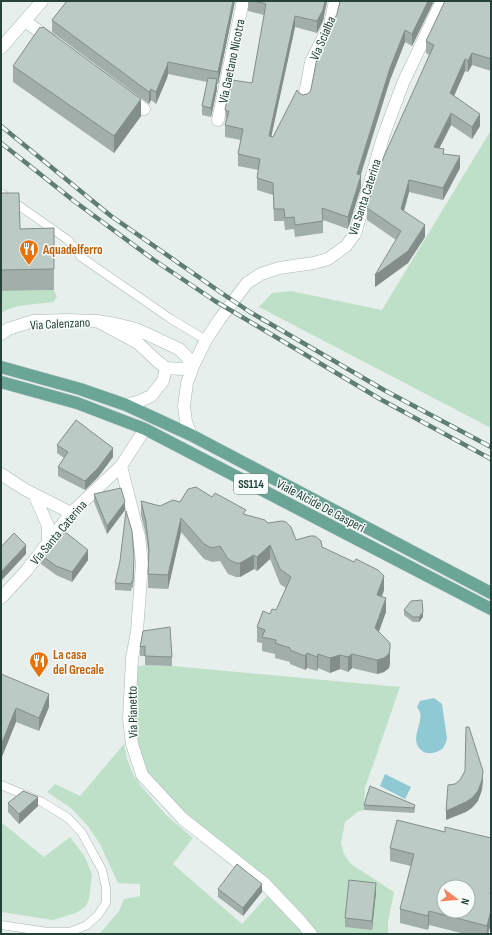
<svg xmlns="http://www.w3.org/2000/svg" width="492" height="935" font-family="'Sofia Sans Condensed',sans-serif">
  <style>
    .green { fill: #bfe0c8 }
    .water { fill: #8ec9d4 }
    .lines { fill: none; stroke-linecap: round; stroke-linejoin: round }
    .service-casing { stroke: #a8b8b2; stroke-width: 9 }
    .minor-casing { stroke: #a8b8b2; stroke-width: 13 }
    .tertiary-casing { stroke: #a8b8b2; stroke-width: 13 }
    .primary-casing { stroke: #c2cac8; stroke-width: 13 }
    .service { stroke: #fff; stroke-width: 8 }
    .minor { stroke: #fff; stroke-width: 12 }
    .tertiary { stroke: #fff; stroke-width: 12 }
    .primary { stroke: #6aa596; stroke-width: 12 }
    .rail-casing { stroke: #5f7d75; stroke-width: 4.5 }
    .rail { stroke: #f7fbf9; stroke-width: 3; stroke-dasharray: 9; stroke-linecap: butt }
    .wall { fill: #a1aea9 }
    .shaded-wall { fill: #838d89 }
    .building { fill: #bbcac4; stroke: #838d89; fill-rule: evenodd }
    .labels { text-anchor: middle; stroke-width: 3; stroke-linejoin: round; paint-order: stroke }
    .shield { fill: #f7fbf9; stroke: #637a73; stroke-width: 1 }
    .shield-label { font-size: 12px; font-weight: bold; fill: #24423a }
    .street-label { font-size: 13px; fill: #24423a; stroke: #f7fbf9 }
    .food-label { font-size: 13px; font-weight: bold; fill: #c56008; stroke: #f7fbf9; text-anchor: start }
  </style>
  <rect width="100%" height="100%" fill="#e6efeb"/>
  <!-- green -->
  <path class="green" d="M491,130V428L259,307L272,293L291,291L382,310Z
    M54,290L57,297L53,302C34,305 18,303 1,313V291Z
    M145,665L172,666L400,687L365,788L364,810L357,812L345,822L341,843L344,854L351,864L394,892L388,922V934H318L307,920L275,886L187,815L145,771L135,744V667Z
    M124,744L127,759L133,774L141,786L166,815L193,838L173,864L242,924L268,895L289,916L303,934H97L101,932L119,911L124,899L140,896V884L118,883L100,844L87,825L71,808L47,792L55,784L80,796Z
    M1,822L44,857L70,837L85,857L92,875L89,899L86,906L76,913L53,920L1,912Z"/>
  <!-- water -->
  <path class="water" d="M434,698L442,704L447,739C446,742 445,745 443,748C438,753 426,756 420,749C410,738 423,724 420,712C419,710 418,709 417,707L420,701Z
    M385,774L411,787L405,799L380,786Z"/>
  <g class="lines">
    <!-- service casing -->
    <g class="service-casing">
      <path id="service" d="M1,193L68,240L81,257L171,319L206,340
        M1,785L42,802L68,818L82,833L102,870L106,888V903L98,915L87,925L70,932H48L1,925"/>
    </g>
    <!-- minor casing -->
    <g class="minor-casing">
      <path id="minor" d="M25,21L51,40
        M129,98L144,109
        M304,99L311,62L330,24L335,1
        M218,120L243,1
        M1,334L8,329L33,321L66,320L97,321L116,324L136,329L179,349L194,364L182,369L166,368L157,361L138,343L97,321
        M126,405L140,401L151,396L163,381L166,368
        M121,466L139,537L142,564L137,631L132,658L129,719L132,744L142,775L183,819L264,883L301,922L311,934
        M1,474L24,489L71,513
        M34,494L48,526V543
        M1,598L26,571L71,513L121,466L145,429"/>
    </g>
    <!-- tertiary casing -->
    <g class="tertiary-casing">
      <path id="tertiary" d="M1,48L42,1
        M191,435L186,422L184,406L187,383L194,364L206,340L219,320L247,283L261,274L279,268L314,263L328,259L346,246L355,234L383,137L403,83L442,1"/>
    </g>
    <!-- primary casing -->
    <g class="primary-casing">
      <path id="primary" d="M1,367L80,389L126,405L191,435L491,593
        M1,382L77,403L145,429L491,609"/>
    </g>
    <!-- service -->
    <use href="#service" class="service"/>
    <!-- minor -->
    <use href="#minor" class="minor"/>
    <!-- tertiary -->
    <use href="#tertiary" class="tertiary"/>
    <!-- primary -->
    <use href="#primary" class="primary"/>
    <!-- rail casing -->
    <g class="rail-casing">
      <path id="rail" d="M1,126L111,216L223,294L250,312L384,390L491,447
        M1,143L74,201L154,260L215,301L380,399L491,459"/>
    </g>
    <!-- rail -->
    <use href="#rail" class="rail"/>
  </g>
  <!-- wall -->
  <path class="wall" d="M67,1H235L218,84H217V89L211,117L202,115V106L207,82L168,74L167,78L156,104L151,100L149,104L52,32V20Z
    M248,1H327L323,21L317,33L295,27L271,137H273L299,93L303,95L307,94L310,92L337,14L340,1H434L412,46L405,42L390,80L361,175V187L348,229L323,220V233L295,237L294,229L285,230L284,221H274L273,195L257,190V178L258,170L238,166V154L241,140L225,137V125L226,122L225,109L252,83L264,15L248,11Z
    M491,1V71L472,65L468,72L465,71L454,96L480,126L472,139L451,125L439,148L444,154L460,168L443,200L409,192L404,211L425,237L408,263L375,287L396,240L367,220V208L429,55L426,53V41Z
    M13,66L141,116L114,153L13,82Z
    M1,193L20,229L54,228V290L1,291Z
    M57,445L113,457L98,477L85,490L58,476V467L64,458L57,453Z
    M94,494L125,510L107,534L94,502Z
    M212,497L246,515L268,523L296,540L322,547L384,590L382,597L386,612L378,632L390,663L389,668L384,672L377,674L352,668L348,672L340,669L330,673L318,668L317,671L307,668L305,670L290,664V662L275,658V654L262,651V643L257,642V627L270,614L276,610L286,588L280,584L270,559L257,571L254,569L240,577H236L228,574L220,561L212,562L204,559L181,532L168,589L148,588V574L149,558L146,536L141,515V501L160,506Z
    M41,555L88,560L72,582L56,575L41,564Z
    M134,564L133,588L132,587L131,591L115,590V583Z
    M404,610L423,617L419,622H413L404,615Z
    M143,631L172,657V666L145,665V656H140V647Z
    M1,674L49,707L39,731L16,722L1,759Z
    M8,803L38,806L19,824L8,812Z
    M364,805H415V810L414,813L364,810Z
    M445,832L491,838V923L488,934H465L429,925L428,930L400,923V909L411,866L390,861V848Z
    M218,889L262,892L243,916L218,897Z
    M376,892L372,930L345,927V918Z"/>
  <!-- shaded-wall -->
  <path class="shaded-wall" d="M233,1H235L218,84V72Z
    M325,1H327L323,21L317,33V21Z
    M428,1H434L412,46V34Z
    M295,16V27L269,147V136Z
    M405,30V42L390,80L357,185V174L390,68Z
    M472,53V65L468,72V61Z
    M465,59V71L450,105V93Z
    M168,62V74L167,78L156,104V92Z
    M217,79V89L211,117V108Z
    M151,89V100L149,104V92Z
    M141,99V116L114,153V136Z
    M451,113V125L434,159V147Z
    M480,114V126L472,139V127Z
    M460,156V168L443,200V188Z
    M361,175V187L348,229V217Z
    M409,180V192L401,221V209Z
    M425,225V237L408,263L375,287V275Z
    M113,448V457L98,477L85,490V481Z
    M125,502V510L107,534V526Z
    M181,518V532L168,589V575Z
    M26,545V554L1,581V572Z
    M270,545V559L257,571V557Z
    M88,550V560L72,582V572Z
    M254,555V569L240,577V563Z
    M134,557V564L133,588V581Z
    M384,576V590L377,609V595Z
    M386,598V612L375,643V628Z
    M423,612V617L419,622V617Z
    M390,648V663L389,668L384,672L377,674V660Z
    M307,653V668L305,670V656Z
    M318,654V668L317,671V657Z
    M352,654V668L348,672V657Z
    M340,655V669L330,673V658Z
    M49,694V707L39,731V718Z
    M16,708V722L1,759V745Z
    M483,771V781L482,790L478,801L472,808L466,812L446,820V811Z
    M38,797V806L19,824V814Z
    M376,883V892L372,930V921Z
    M262,884V892L243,916V908Z
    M491,910V923L488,934H487V926Z
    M429,911V925L428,930V916Z"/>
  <!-- building -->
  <path class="building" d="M67,1H233L218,72L168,62L167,66L156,92L151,89L149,92L52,20Z
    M254,1H325L323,10L317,21L295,16L269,136L273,137L297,90L299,93L303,95L307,94L310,92L311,89L318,53L337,14L340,1H428L412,34L405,30L390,68L357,174L361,175L348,217L322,208L323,221L295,225L294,217L285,218L284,209H274L273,183L257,178L260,159L238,154L243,129L225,125L229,111H226L225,109L232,80L252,83L266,4Z
    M445,1H491V59L472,53L468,61L465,59L450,93L480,114L472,127L451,113L434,147L444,149L443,154L460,156L443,188L409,180L401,209L425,225L408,251L375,275L401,231L367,208L377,172L434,45L426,41Z
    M40,27L42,28L43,27L141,99L114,136L13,66Z
    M208,78L217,79L211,108L202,106Z
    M1,193H19L20,229L54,228V269L1,270Z
    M76,420L113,448L98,468L85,481L58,467L68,452L57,445Z
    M196,487L212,497L215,493L246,510L243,514L265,520L268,523L282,521L286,522L291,527L296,540L310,536H315L321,541L322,547L354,562L356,559L378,570L384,576L377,595L386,598L375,628L390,643V648L389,654L384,658L377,660L352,654L348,657L340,655L330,658L318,654L317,657L307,653L305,656L290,650V648L275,643L276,640L262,637L265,630L257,627L263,611L270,614L272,609L276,610L291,577L280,569L270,545L257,557L254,555L240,563H236L228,559L220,546L212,548L204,544L181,518L168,575L148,574L149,549L146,522L141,501L160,506L173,500L180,502L188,489Z
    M121,488L125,502L107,526L94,494Z
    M126,511L132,531L134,557L133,581H132L131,584L115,583L120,561Z
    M64,531L88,550L72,572L56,566L41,555Z
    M14,533L26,545L1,572V547Z
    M422,600L423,612L419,617H413L404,610L411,601Z
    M170,627L172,657L145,656V646L140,647L143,631Z
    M1,674L49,694L39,718L16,708L1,745Z
    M466,727H469L483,771L482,780L478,791L472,798L466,802L446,811L448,785L455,784L460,780L465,771Z
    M370,786L415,805L414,808L364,805Z
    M23,791L38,797L19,814L8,803Z
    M397,820L445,832V827L491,838V889L490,894L491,895V910L487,926L429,911L428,916L400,909L414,854L390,848ZM444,887H468V911H444Z
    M237,864L262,884L243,908L218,889Z
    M349,880L376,883L372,921L345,918Z"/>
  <!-- icons -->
  <defs>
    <g id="restaurant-pin" transform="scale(1)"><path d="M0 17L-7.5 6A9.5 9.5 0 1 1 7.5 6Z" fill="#e8710a" stroke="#f7fbf9"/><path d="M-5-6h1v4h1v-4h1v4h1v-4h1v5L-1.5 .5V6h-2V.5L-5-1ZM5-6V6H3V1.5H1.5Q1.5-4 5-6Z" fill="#fff"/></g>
  </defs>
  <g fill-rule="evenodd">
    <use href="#restaurant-pin" x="29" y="249"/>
    <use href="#restaurant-pin" x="39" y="661"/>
  </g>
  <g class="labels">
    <!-- shield labels -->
    <rect class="shield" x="234" y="474" width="34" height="20" rx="3"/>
    <g class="shield-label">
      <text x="251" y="488">SS114</text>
    </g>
    <!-- street labels -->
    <g class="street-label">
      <text transform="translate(322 38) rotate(-67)" y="5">Via Scialba</text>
      <text transform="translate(231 61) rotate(-78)" y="5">Via Gaetano Nicotra</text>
      <text transform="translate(364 197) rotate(-72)" y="5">Via Santa Caterina</text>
      <text transform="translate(60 323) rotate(-3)" y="5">Via Calenzano</text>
      <text transform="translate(321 505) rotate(28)" y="5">Viale Alcide De Gasperi</text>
      <text transform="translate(58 532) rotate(-50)" y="5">Via Santa Caterina</text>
      <text transform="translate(132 712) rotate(-91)" y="5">Via Pianetto</text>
    </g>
    <!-- food labels -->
    <g class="food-label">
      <text x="43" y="254">Aquadelferro</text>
      <text x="53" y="659">La casa<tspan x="53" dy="15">del Grecale</tspan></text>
    </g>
  </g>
  <!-- border -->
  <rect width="492" height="935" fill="none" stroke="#24423a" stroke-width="4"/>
  <!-- north arrow -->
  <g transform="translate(456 899) rotate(106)"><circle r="19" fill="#f7fbf9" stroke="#a3b1ad"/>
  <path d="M0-3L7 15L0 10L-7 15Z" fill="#f4845f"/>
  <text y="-6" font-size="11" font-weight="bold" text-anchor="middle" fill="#24423a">N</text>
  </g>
</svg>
